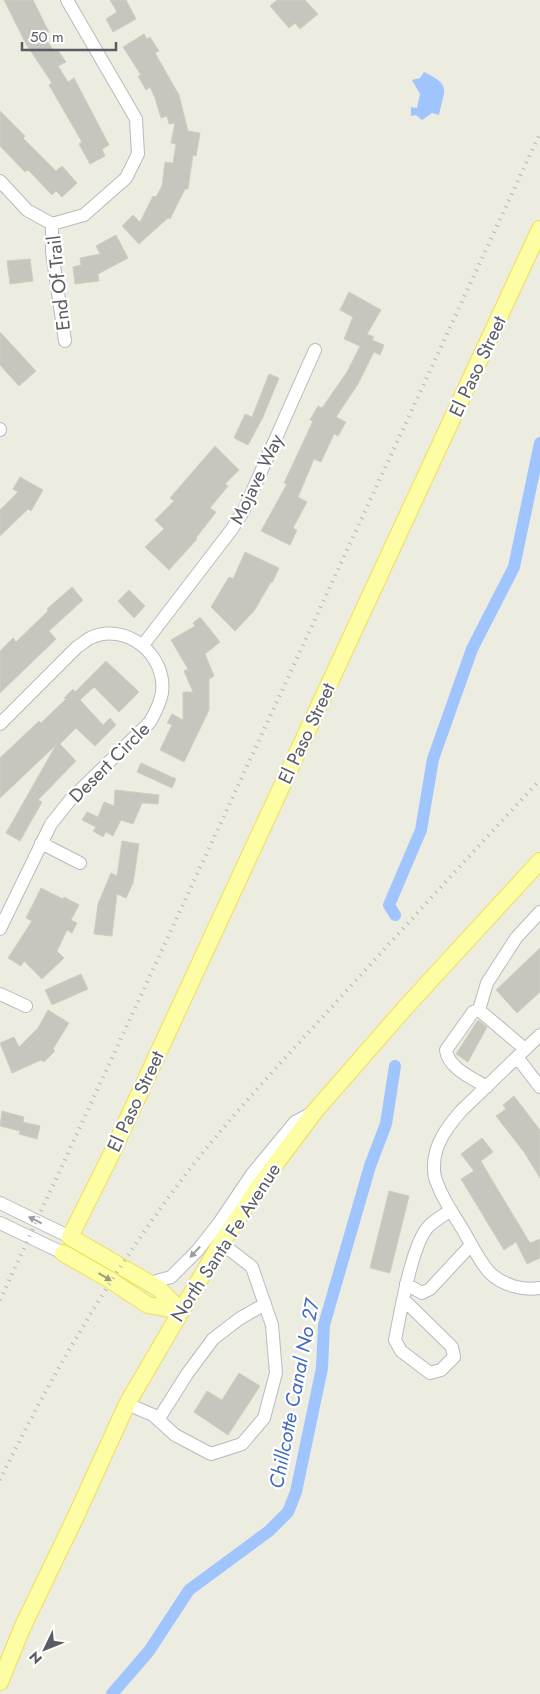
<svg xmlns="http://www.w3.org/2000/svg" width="540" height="1694" font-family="Jost,sans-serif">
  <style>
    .water { fill: #9fc4fe }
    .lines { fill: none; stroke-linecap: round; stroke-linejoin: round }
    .canal { stroke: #9fc4fe; stroke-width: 12 }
    .building { fill: #c7c6be; stroke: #d1cebf }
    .minor-casing { stroke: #b8bac0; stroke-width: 14 }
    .major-casing { stroke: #efdf57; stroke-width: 18 }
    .minor { stroke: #fff; stroke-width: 12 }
    .major { stroke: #fdfea4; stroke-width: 16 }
    .rail { stroke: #b4b5b5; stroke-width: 4; stroke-dasharray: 1 6; stroke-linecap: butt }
    .oneway { fill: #9b9da1 }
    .oneway2 { fill: #9b9d7c }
    .labels { text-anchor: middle; stroke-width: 4.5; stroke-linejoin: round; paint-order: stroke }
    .street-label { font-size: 19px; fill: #595c62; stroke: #fff }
    .water-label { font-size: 20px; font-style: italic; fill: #426ac0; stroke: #fff }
  </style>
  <rect width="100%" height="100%" fill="#ecece1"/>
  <!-- water -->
  <path class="water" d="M424,72C451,85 445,88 439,115L432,113L422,120L416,115L411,116V107L417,108L420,94L412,80L420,78Z"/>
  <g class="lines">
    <!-- canal -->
    <path class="canal" d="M395,915L389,905L421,830L433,759L472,649L514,567L540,443
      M112,1694L149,1651L189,1590L269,1531L288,1512L296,1492L322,1368L324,1325L370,1166L386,1124L395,1066"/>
  </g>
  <!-- building -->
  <path class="building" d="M4,0H33L49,32L43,35L54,51L57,49L66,62L58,66L68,82L74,78L109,145L102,149L105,156L90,164L79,144L82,142L49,85L52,83L26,44Z
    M110,0H126L136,19L113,32L106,19L117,12Z
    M277,0H305L318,14L300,29L295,23L289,28L270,6Z
    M144,34L147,39L150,37L159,51L155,53L179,95L188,131L200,133L196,156L193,155L188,189H185L170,219L168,218L139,244L122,226L133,215L140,222L153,196L156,197L162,186L165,162L173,163L176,144L171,143L175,123L169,124L167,116L161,118L155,98L150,87L146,90L138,76L141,75L123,47Z
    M0,111L25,136L23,138L56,171L62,166L77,183L62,197L56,191L52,195L33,175L28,170L25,172L0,146Z
    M116,235L128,258L98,274L99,281L75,284L73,267L81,265L80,258L100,254L96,246Z
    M30,259L33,281L10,284L7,261Z
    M349,292L381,310L367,334L374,337L372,340L384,345L380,355L374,352L358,384L336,417L346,422L338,436L334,434L321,462L314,459L298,497L307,502L293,528L297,530L290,545L261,531L287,484L284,483L313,421L310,420L318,406L322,408L347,372L360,346L344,339L353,317L340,310Z
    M0,332L36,371L19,386L0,365Z
    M269,374L279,378L263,417L248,445L234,438L245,414L252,417Z
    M215,446L239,470L225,484L228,486L210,508L216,512L196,538L197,539L169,570L145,547L164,529L155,520L174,501L170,498Z
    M20,477L43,490L31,511L28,509L0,536V510L18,492L13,489Z
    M245,552L279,568L272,583L271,582L254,611L235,631L211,607L229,577L233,579Z
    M72,587L83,600L49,631L56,639L0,693V651L13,638L16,642L48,611L47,609Z
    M129,590L145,606L134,618L118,601Z
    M200,617L220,642L205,654L214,676L209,679V710L184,762L160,750L172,725L167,723L172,714L183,720V692H193L184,671L188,669L171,640L195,626L193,623Z
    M106,661L139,692L119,712L94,687L80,700L103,725L110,718L116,725L95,746L76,728L60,744L76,761L38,800L42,802L20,841L6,833L56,745L0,798V758L39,721L41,723L66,699L64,698L73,689L75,692Z
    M141,763L176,779L172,788L137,772Z
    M115,790L159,795L158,804L142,803L133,824L121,820L113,836L106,832L103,837L93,831L96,827L82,820L87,812L98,817L104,802L114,806Z
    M122,841L139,844L133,883L126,898L117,894L112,936L94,934L98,904L111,873L117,876Z
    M41,888L63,899L64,897L79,905L71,920L77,923L72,933L67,930L57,951L64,958L42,979L24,961L21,966L8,958L32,921L26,918Z
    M540,948V992L517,1013L496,990Z
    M81,974L88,989L52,1005L45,990Z
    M48,1010L69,1023L53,1049L55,1051L44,1062L41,1060L12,1073L0,1043L14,1037L19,1047L38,1028Z
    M478,1020L487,1027L468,1062L456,1054Z
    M514,1096L540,1130V1178L524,1152L496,1116L506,1109L503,1105Z
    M2,1111L24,1117L23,1122L40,1126L37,1139L19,1134L20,1131L0,1126Z
    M482,1138L493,1152L481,1161L492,1180L530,1243L540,1239V1258L527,1264L516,1242L504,1250L461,1179L474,1171L461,1154Z
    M389,1191L409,1196L390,1273L370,1268Z
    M239,1373L260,1386L228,1435L194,1412L207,1391L222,1400Z"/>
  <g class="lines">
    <!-- minor casing -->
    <g class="minor-casing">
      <path id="minor" d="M0,181L27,210L52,224L84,215L126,178L138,154L136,119L67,0
        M52,224V252L65,341
        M0,429V430
        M143,645L232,529L244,510L315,350
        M0,724L77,647C81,645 86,640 90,638C126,621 167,655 162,693C160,704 155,713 150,722L71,799L51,824L0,929
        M41,843L80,863
        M0,994L26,1006
        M479,1010L487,983L516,938L540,912
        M540,1035L461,1111C447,1127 433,1146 434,1168C434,1173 435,1179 437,1183C443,1200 454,1215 463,1230C471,1244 479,1261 490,1273C503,1285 523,1291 540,1288
        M517,1057L540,1087
        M487,1087C472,1078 448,1068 446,1050L473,1012L479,1010L525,1049
        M0,1203L70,1237
        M0,1223L63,1253
        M150,1283L171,1277L197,1251L219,1223L252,1174L295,1122L312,1113
        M406,1284L422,1293L430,1289L471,1245
        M403,1299L452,1347L454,1357L441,1370L430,1373L401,1351L395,1340C400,1315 412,1242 429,1226C435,1220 444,1215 451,1210
        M127,1404L153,1415L175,1435L211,1454L242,1444L264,1418L276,1373L272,1325L252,1267L221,1243
        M158,1420L187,1374L213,1339L239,1319L265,1304"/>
    </g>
    <!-- major casing -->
    <g class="major-casing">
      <path id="major" d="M63,1253L110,1280L148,1305L181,1311
        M181,1311L158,1288L70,1237L109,1159L540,229
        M0,1682L23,1626L76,1516L127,1404L218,1248L262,1182L316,1110L405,1008L540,861"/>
    </g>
    <!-- minor -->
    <use href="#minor" class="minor"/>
    <!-- major -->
    <use href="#major" class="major"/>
    <!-- rail -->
    <path class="rail" d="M0,1300L540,133
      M0,1480C51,1375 108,1279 177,1186C223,1124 277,1067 329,1010C399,933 469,856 540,780"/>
  </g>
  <!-- one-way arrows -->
  <defs><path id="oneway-solid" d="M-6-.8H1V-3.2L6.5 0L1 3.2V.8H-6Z" transform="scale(1.25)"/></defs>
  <g class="oneway">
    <use href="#oneway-solid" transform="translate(35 1220) rotate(-154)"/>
    <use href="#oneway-solid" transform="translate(195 1252) rotate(133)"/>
  </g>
  <use class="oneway2" href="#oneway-solid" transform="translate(105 1277) rotate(31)"/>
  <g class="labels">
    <!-- street labels -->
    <g class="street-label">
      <text transform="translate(58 283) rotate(-96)" y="7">End Of Trail</text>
      <text transform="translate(477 366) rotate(-65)" y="7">El Paso Street</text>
      <text transform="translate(256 479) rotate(-64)" y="7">Mojave Way</text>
      <text transform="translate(306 733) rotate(-65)" y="7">El Paso Street</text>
      <text transform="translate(109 762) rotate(-45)" y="7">Desert Circle</text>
      <text transform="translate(135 1101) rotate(-65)" y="7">El Paso Street</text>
      <text transform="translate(225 1242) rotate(-57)" y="7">North Santa Fe Avenue</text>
    </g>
    <!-- water labels -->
    <g class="water-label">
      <text transform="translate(294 1394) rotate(-79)" y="7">Chillcotte Canal No 27</text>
    </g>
  </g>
  <!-- north arrow -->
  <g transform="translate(45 1649) rotate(227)" stroke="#ffffff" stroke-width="4" paint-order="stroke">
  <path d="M0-4L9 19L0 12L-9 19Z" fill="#595c62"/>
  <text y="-8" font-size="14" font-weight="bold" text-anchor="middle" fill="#595c62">N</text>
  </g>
  <!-- scale -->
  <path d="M22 42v8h94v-8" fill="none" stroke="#595c62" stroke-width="2.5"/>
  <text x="30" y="42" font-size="15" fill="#595c62" stroke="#ffffff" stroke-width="4" paint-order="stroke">50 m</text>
</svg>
